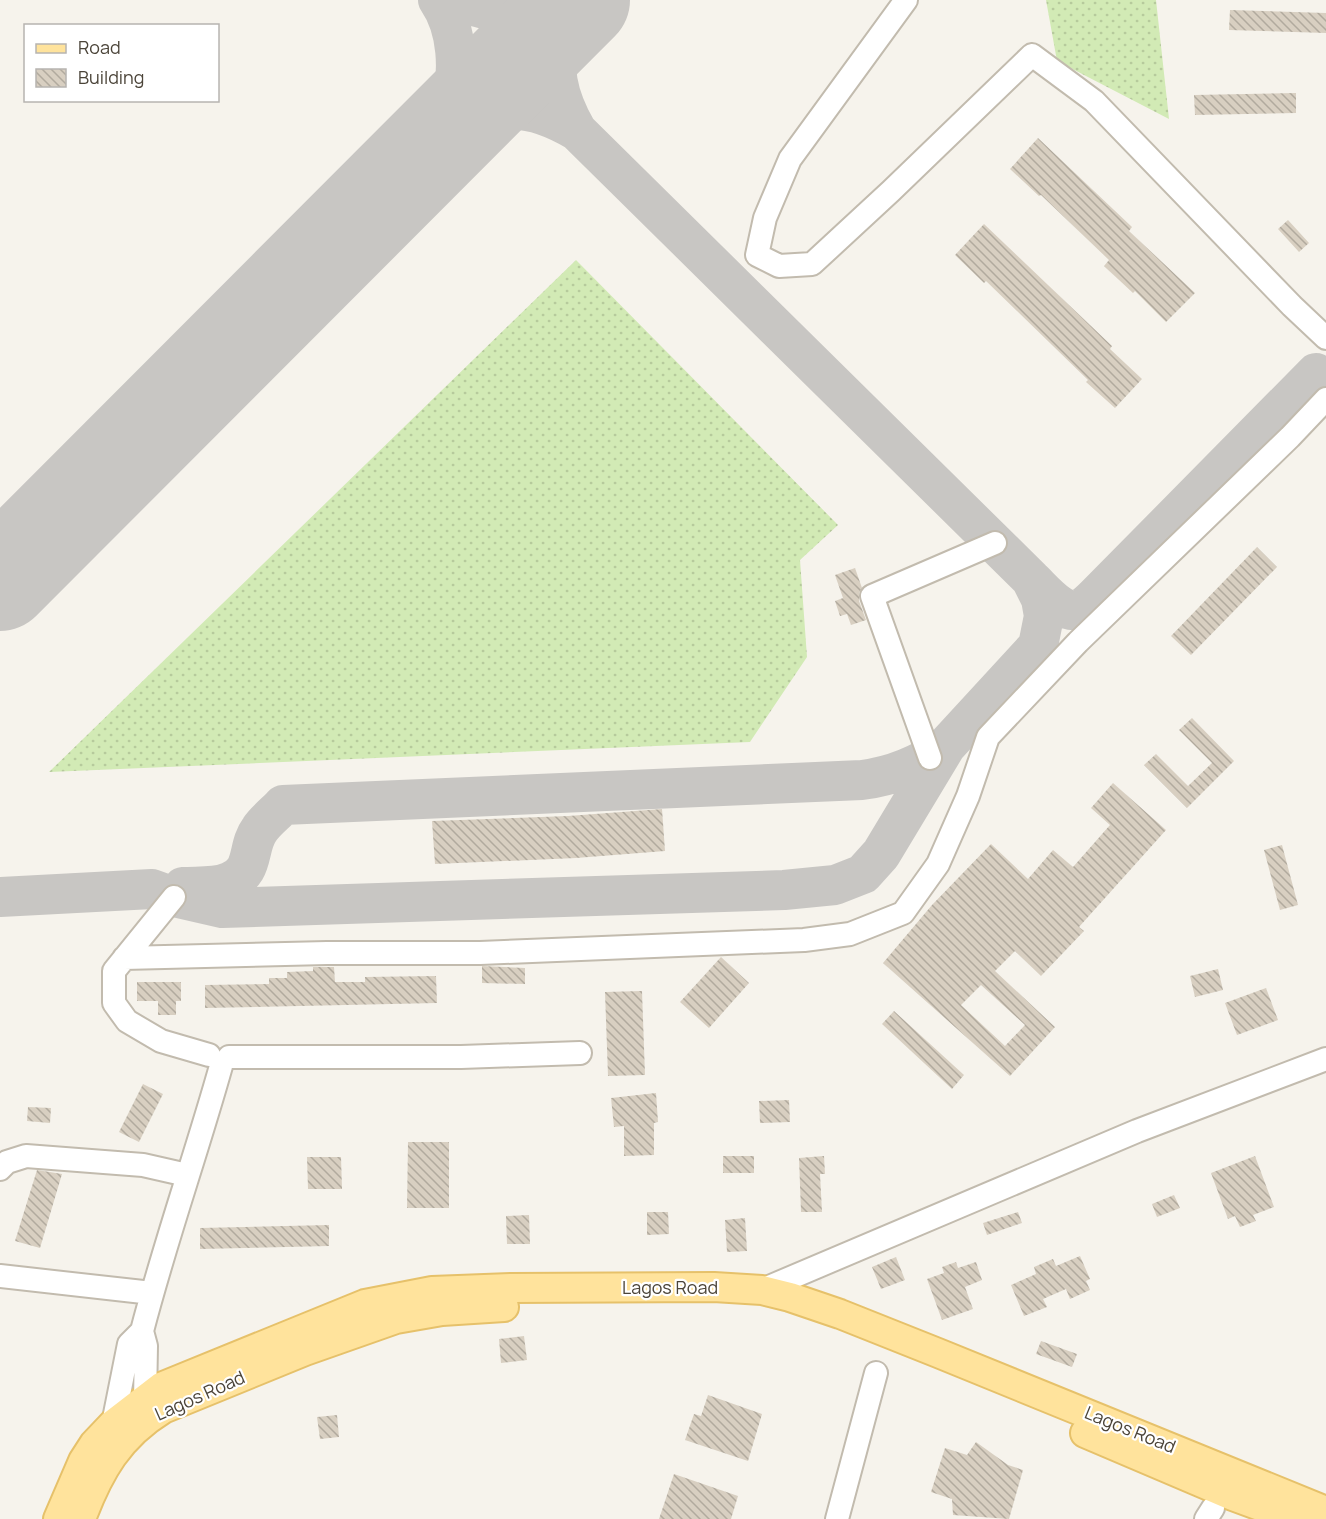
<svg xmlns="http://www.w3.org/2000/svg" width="1326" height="1519" font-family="Manrope,sans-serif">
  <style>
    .grass { fill: url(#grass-dots) }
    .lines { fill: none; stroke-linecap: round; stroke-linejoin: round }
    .taxiway { stroke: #c8c6c3; stroke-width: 40 }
    .runway { stroke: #c8c6c3; stroke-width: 102 }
    .building { fill: url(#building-back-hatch); fill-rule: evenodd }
    .minor-casing { stroke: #c2bbae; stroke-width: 26 }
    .major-casing { stroke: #e6c16a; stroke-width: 32 }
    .minor { stroke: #fff; stroke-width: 22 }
    .major { stroke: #ffe39c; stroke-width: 28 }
    .labels { text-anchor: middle; stroke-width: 4.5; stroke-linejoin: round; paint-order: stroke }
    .street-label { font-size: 18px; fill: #4b4439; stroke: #fff }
  </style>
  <defs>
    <pattern id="grass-dots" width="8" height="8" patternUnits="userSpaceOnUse" patternTransform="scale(1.5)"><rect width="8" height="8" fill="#d2eab5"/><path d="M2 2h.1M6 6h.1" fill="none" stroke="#b6ca9c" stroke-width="1.8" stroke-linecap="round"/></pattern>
    <pattern id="building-back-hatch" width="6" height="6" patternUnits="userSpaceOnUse" patternTransform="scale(1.5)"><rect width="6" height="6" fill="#d8cfc1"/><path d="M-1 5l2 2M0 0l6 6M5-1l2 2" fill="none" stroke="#b1aa9e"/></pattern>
  </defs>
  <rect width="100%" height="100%" fill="#f6f3ec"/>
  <!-- grass -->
  <path class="grass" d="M1046,0H1156L1169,119L1057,61Z
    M576,260L838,525L800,560L807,657L750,742L49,772Z"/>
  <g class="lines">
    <!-- taxiway -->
    <path class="taxiway" d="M458,0C491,16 528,12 561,0
      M576,3C572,11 566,19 563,28C549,65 558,98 577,131
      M429,148C437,135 446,121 450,106C460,73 458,29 438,0
      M1031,579C1043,590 1064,618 1082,608C1087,605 1092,600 1096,596L1316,373
      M183,887C197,886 216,888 229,882C256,872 246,848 260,829C266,820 276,813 283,805L862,780C893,776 920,765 945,747
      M0,897L152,889L174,897L222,908L784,890L835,885L863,874L881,854L946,746L1038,646L1044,616L1041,599L1031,579L577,131C521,98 491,105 439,140"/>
    <!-- runway -->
    <path class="runway" d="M0,580L579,0"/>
  </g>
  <!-- building -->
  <path class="building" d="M1230,10L1326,13V33L1229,30Z
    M1296,93V113L1195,115L1194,95Z
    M1038,138L1132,227L1129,231L1195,293L1166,322L1135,291L1133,293L1104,266L1109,260L1041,195L1039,196L1010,169Z
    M1288,220L1309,243L1299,252L1278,229Z
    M984,224L1112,346L1110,349L1142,379L1115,408L1086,382L1088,380L986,281L984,283L955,255Z
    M1257,547L1277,567L1191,655L1171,636Z
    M855,568L862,588L859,593V601L866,620L851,625L847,614L840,616L835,601L843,598L835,575Z
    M1192,718L1234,761L1187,808L1144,765L1156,754L1188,786L1212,763L1179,730Z
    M1113,783L1166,830L1079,927L1084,931L1041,976L1015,951L995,971L1055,1027L1010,1076L883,963L932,905L991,844L1028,879L1053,850L1073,867L1110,825L1091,808ZM981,985L1025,1025L1005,1046L961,1005Z
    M662,809L665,851L576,858L435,864L432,821L568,816Z
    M1282,845L1298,905L1280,910L1264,850Z
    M721,957L749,983L709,1028L680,1002Z
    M482,966L525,968V984L482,983Z
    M313,967H334L335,982H365V977L436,976L437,1003L205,1008V985L269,984V978H287V972L313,971Z
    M1218,969L1223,990L1195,997L1190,976Z
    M137,982H181V1001H176V1015H158V1001H137Z
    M1266,988L1278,1020L1237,1035L1225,1003Z
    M642,991L645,1075L608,1076L605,992Z
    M894,1011L964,1075L952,1089L882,1024Z
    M143,1084L163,1094L139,1142L119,1132Z
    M656,1093L658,1122L654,1123V1155L624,1156V1126L614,1127L611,1098Z
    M789,1100L790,1122L760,1123L759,1101Z
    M28,1107L51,1108L50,1123L27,1121Z
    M408,1142H449V1208H407Z
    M723,1156H754V1173H723Z
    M824,1156L825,1174H820L822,1212H801L799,1158Z
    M1255,1156L1274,1207L1253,1215L1256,1221L1240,1227L1235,1216L1228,1219L1211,1173Z
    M307,1157H341L342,1189H308Z
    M37,1170L62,1174L40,1248L15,1241Z
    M1174,1195L1180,1208L1157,1217L1152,1204Z
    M647,1212H668L669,1234L647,1235Z
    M1018,1212L1022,1223L987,1235L983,1223Z
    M529,1215L530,1244H507L506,1216Z
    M745,1218L747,1251L727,1252L725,1220Z
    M329,1225V1246L200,1249V1228Z
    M1080,1256L1090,1279L1086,1281L1090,1290L1070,1299L1066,1289L1043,1299L1047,1307L1024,1316L1011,1285L1036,1274L1034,1267L1053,1259L1056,1266Z
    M896,1257L905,1280L881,1289L872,1267Z
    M956,1262L958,1268L976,1262L982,1280L965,1287L973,1309L942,1320L927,1279L944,1273L942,1267Z
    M524,1336L527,1360L501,1363L499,1339Z
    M1041,1341L1077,1354L1072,1367L1036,1354Z
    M708,1395L762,1414L748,1461L685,1440L694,1414L701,1416Z
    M337,1415L339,1437L320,1439L317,1417Z
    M976,1442L1008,1465L1023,1470L1009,1519L953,1515L952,1499L931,1492L945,1448L967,1455Z
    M674,1474L738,1496L731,1519H659Z"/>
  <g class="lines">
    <!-- minor casing -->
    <g class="minor-casing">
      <path id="minor" d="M906,0L790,159L765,218L757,255L779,266L812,264L891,191L1032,55L1094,101L1292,306L1326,338
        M930,758L872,596L995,543
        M174,897L114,971V1003L127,1021L161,1041L209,1055
        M124,958L327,953H480L804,940L850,934L903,913L938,864L968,796L988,737L1078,642L1290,437L1326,399
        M229,1057H461L580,1053
        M0,1169L7,1162L26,1156L143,1165L187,1175
        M0,1276L152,1293
        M762,1290L1137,1131L1326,1059
        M142,1331L146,1346L145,1400
        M113,1424L129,1344L142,1331C165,1242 196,1155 221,1066
        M837,1519L876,1373
        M1206,1519L1213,1508"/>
    </g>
    <!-- major casing -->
    <g class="major-casing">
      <path id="major" d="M1085,1433L1233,1496L1295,1519
        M58,1519L83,1461L94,1444L113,1424L161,1387L365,1304L432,1291L511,1288L714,1287L762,1290L790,1297L840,1314L938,1353L1326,1511
        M81,1519C99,1471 119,1436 163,1409L305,1351L396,1319L442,1311L504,1307"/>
    </g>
    <!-- minor -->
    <use href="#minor" class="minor"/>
    <!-- major -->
    <use href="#major" class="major"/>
  </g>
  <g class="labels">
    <!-- street labels -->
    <g class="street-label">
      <text x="670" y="1294">Lagos Road</text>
      <text transform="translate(200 1396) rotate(-24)" y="6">Lagos Road</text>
      <text transform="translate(1130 1430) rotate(22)" y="6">Lagos Road</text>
    </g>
  </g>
  <!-- legend -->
  <rect x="24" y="24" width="195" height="78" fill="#ffffff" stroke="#b7b4b0" stroke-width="1.5"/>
  <rect x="36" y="44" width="30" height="9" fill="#ffe39c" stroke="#b7b4b0" stroke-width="1.5"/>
  <text x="78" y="54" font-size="18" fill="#4b4439">Road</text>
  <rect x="36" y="69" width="30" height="18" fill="url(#building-back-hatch)" stroke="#b7b4b0" stroke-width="1.5"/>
  <text x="78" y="84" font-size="18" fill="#4b4439">Building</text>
</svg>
